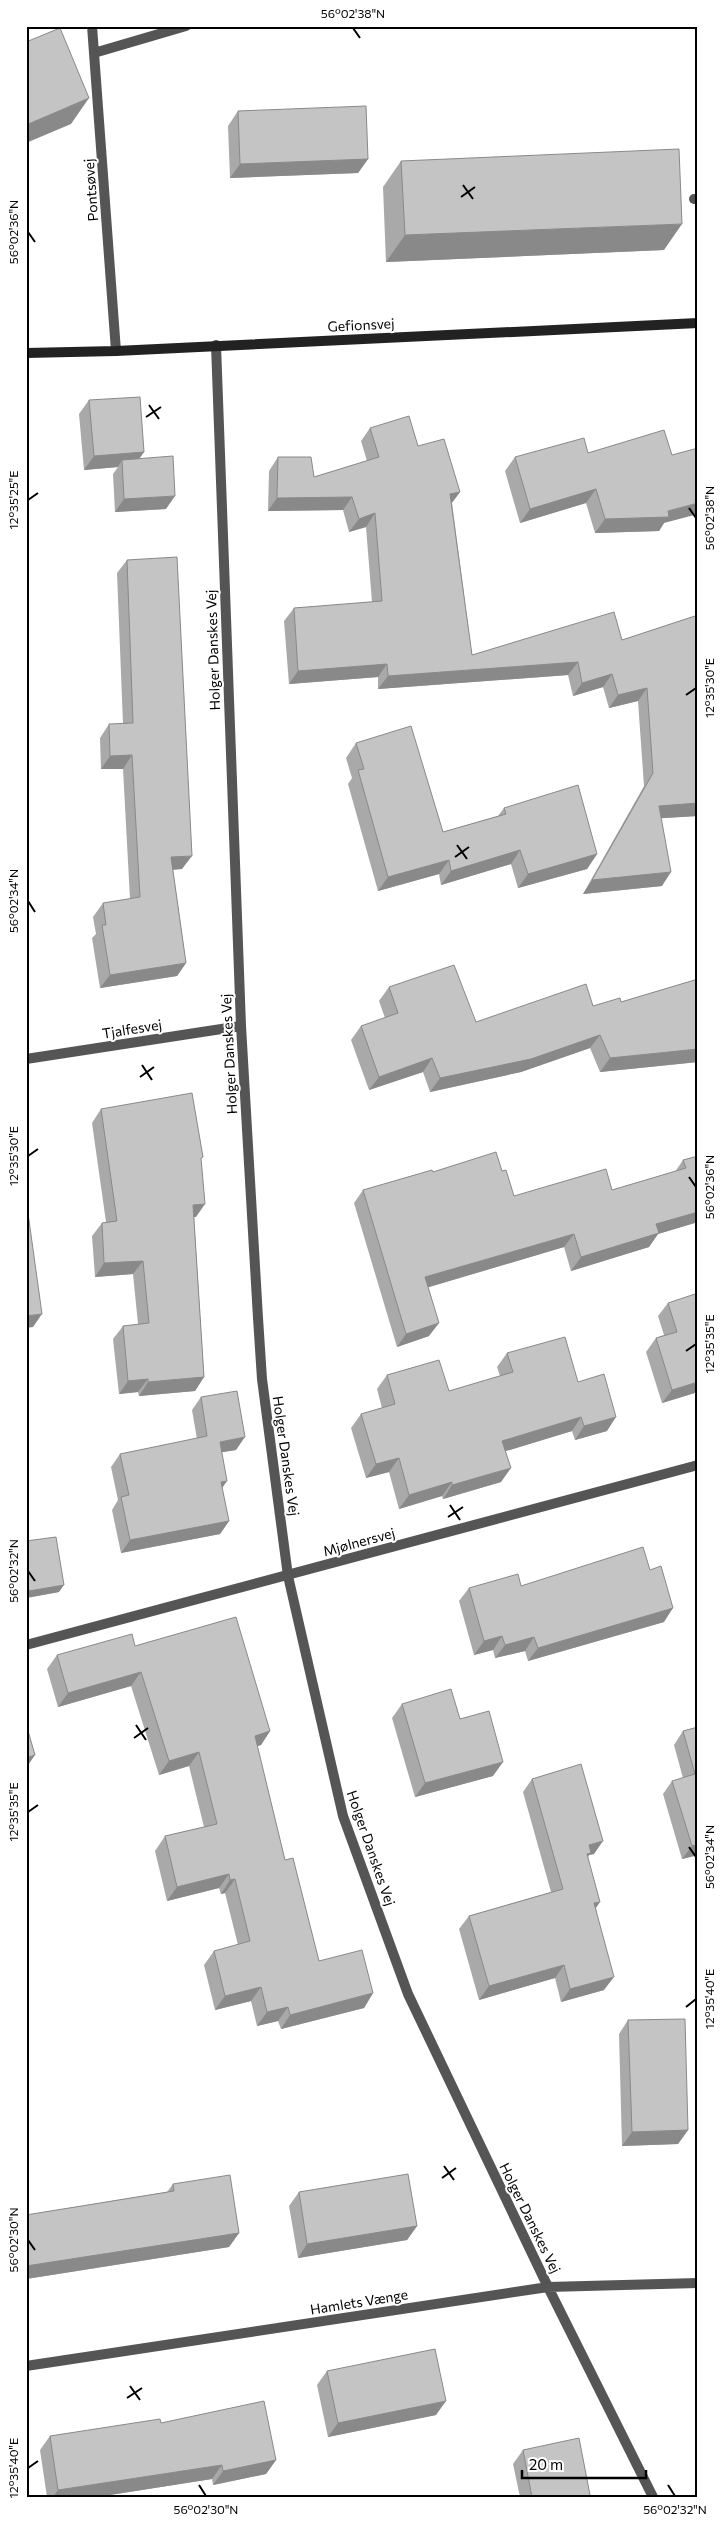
<svg xmlns="http://www.w3.org/2000/svg" width="724" height="2523" font-family="Commissioner,sans-serif">
  <style>
    .lines { fill: none; stroke-linecap: round; stroke-linejoin: round }
    .service { stroke: #555; stroke-width: 10 }
    .minor { stroke: #555; stroke-width: 10 }
    .secondary { stroke: #222; stroke-width: 10 }
    .wall { fill: #a9a9a9 }
    .shaded-wall { fill: #898989 }
    .building { fill: #c4c4c4; stroke: #898989 }
    .ticks { fill: none; stroke: #000; stroke-width: 2 }
    .labels { text-anchor: middle; stroke-width: 4; stroke-linejoin: round; paint-order: stroke }
    .street-label { font-size: 14px; fill: #000; stroke: #fff }
    .neatline { fill: none; stroke: #000; stroke-width: 2 }
    .ticks-label { font-size: 12px; text-anchor: middle; fill: #000 }
  </style>
  <rect width="100%" height="100%" fill="#fff"/>
  <g class="lines">
    <!-- service -->
    <path class="service" d="M694,199H698"/>
    <!-- minor -->
    <path class="minor" d="M92,26L116,351
      M94,53L186,26
      M216,345L241,1026L258,1318L262,1379L288,1576L343,1816L408,1994L548,2287L653,2497
      M26,1059L241,1026
      M26,1645L698,1465
      M26,2366L548,2287L698,2283"/>
    <!-- secondary -->
    <path class="secondary" d="M26,353L116,351L698,323"/>
  </g>
  <!-- wall -->
  <path class="wall" d="M238,111L368,159L358,173L230,178L228,126Z
    M401,161L664,250L386,262L383,187Z
    M89,400L144,452L139,459L166,509L115,512L113,474L118,467L84,470L79,414Z
    M370,428L418,446L460,492L452,503L472,655L622,640L698,615V816L661,818L662,886L583,894L644,786L638,701L609,708L603,687L573,696L568,675L378,689V677L289,684L284,621L294,608L372,602L366,527L349,532L343,510L268,511L269,471L278,457L314,477L367,461L361,441Z
    M588,453L664,523L659,531L595,533L586,503L520,523L505,471L515,457Z
    M127,560L182,869L173,870L186,963L177,976L100,988L92,938L96,934L93,917L103,903L130,899L123,769H101L100,738L109,724H123L117,573Z
    M356,743L443,832L498,816L504,808L597,854L587,869L518,888L511,864L441,885L439,874L378,891L348,784L352,778L346,758Z
    M698,979V1062L600,1072L590,1048L521,1072L430,1092L423,1072L369,1090L351,1040L361,1026L385,1018L379,1001L389,987L476,1022L593,1006L621,1002Z
    M101,1109L201,1160L196,1217H194L204,1377L195,1391L139,1396L138,1392L119,1394L113,1339L123,1326L138,1324L133,1274L95,1277L92,1236L102,1223L106,1222L92,1123Z
    M698,1156V1222L658,1234L649,1247L571,1271L564,1247L428,1287L429,1336L397,1347L354,1203L363,1190L433,1172L502,1171L514,1196L612,1190L675,1172L683,1160Z
    M668,1303L698,1392L662,1403L646,1352L656,1338L664,1335L658,1316Z
    M507,1353L578,1382L607,1431L575,1440L572,1431L506,1451L501,1482L443,1499L442,1496L399,1509L389,1472L366,1478L351,1428L361,1414L382,1408L377,1389L387,1375L449,1391L500,1376L497,1367Z
    M201,1397L236,1450L222,1452V1488L229,1521L220,1534L121,1553L112,1510L118,1500L111,1467L120,1454L197,1439L192,1410Z
    M26,1541L59,1592L26,1598Z
    M521,1586L664,1622L528,1661L525,1651L495,1658L493,1650L474,1655L459,1601L469,1588Z
    M135,1646L270,1731L261,1745L257,1746L285,1860L319,1961L373,1993L364,2008L281,2029L278,2021L257,2026L251,2001L215,2010L204,1965L214,1951L238,1945L225,1893L221,1894L219,1888L167,1901L155,1851L165,1836L204,1827L189,1766L159,1775L131,1686L58,1707L47,1669L57,1655Z
    M402,1704L493,1776L415,1797L392,1718Z
    M698,1727V1855L682,1859L663,1794L672,1781L683,1778L674,1745L683,1731Z
    M532,1779L594,1854L589,1855L588,1857L596,1908L604,1990L561,2002L555,1978L479,2000L459,1929L469,1916L551,1892L523,1792Z
    M628,2020L688,2130L678,2144L622,2146L619,2034Z
    M173,2184L239,2233L229,2247L26,2279V2215L167,2192Z
    M299,2192L417,2226L407,2240L298,2258L289,2206Z
    M327,2371L436,2415L328,2437L317,2385Z
    M161,2423L276,2460L266,2474L213,2485L212,2479L97,2497H47L40,2450L50,2436Z
    M523,2450L589,2497H520L513,2464Z"/>
  <!-- shaded-wall -->
  <path class="shaded-wall" d="M89,98L71,124L26,143V125Z
    M368,159L358,173L230,178L240,164Z
    M682,224L664,250L386,262L405,235Z
    M144,452L134,466L122,460L118,467L84,470L94,456Z
    M596,489L586,503L520,523L530,509Z
    M460,492L450,505V494Z
    M175,496L166,509L115,512L124,499Z
    M352,497L343,510L268,511L277,498Z
    M698,503V514L664,523L659,531L595,533L605,519L668,511Z
    M375,513L366,527L349,532L359,519Z
    M578,662L568,675L378,689L388,676Z
    M387,664L378,677L289,684L298,671Z
    M612,674L603,687L573,696L582,683Z
    M647,688L638,701L609,708L618,695Z
    M132,755L123,769H101L110,756Z
    M698,803V816L649,819L659,806Z
    M520,850L511,864L441,885L451,871Z
    M597,854L587,869L518,888L528,874Z
    M192,856L182,869L161,870L171,857Z
    M449,860L439,874L378,891L388,877Z
    M671,872L662,886L583,894L592,880Z
    M186,963L177,976L100,988L110,975Z
    M600,1035L590,1048L521,1072L430,1092L440,1078Z
    M698,1049V1062L600,1072L610,1058Z
    M432,1058L423,1072L369,1090L379,1077Z
    M205,1204L196,1217L184,1218L193,1205Z
    M698,1212V1222L658,1234L649,1247L571,1271L581,1257L656,1224Z
    M574,1234L564,1247L416,1291L425,1277Z
    M143,1261L133,1274L95,1277L104,1263Z
    M42,1314L33,1327L26,1328V1316Z
    M439,1323L429,1336L397,1347L406,1334Z
    M204,1377L195,1391L139,1396L148,1382Z
    M148,1379L138,1392L119,1394L128,1381Z
    M698,1382V1392L662,1403L672,1390Z
    M581,1417L572,1431L493,1455L502,1441Z
    M616,1417L607,1431L575,1440L584,1426Z
    M245,1437L236,1450L211,1454L220,1442Z
    M399,1458L389,1472L366,1478L376,1464Z
    M511,1468L501,1482L443,1499L452,1485Z
    M227,1481L218,1494L221,1482Z
    M452,1482L442,1496L399,1509L409,1495Z
    M229,1521L220,1534L121,1553L130,1540Z
    M64,1585L59,1592L26,1598V1595L29,1591Z
    M673,1608L664,1622L528,1661L538,1648Z
    M502,1636L493,1650L474,1655L484,1641Z
    M534,1637L525,1651L495,1658L505,1645Z
    M141,1672L131,1686L58,1707L68,1693Z
    M270,1731L261,1745L245,1750L255,1736Z
    M199,1752L189,1766L159,1775L169,1761Z
    M35,1755L26,1768V1758Z
    M503,1762L493,1776L415,1797L425,1783Z
    M603,1841L594,1854L589,1855L582,1866L589,1845Z
    M698,1844V1855L682,1859L692,1846Z
    M229,1874L219,1888L167,1901L177,1887Z
    M235,1879L225,1893L221,1894L230,1880Z
    M600,1902L591,1915L594,1903Z
    M564,1965L555,1978L479,2000L489,1986Z
    M614,1977L604,1990L561,2002L570,1989Z
    M261,1987L251,2001L215,2010L225,1996Z
    M373,1993L364,2008L281,2029L290,2015Z
    M288,2007L278,2021L257,2026L267,2012Z
    M688,2130L678,2144L622,2146L632,2132Z
    M417,2226L407,2240L298,2258L307,2244Z
    M239,2233L229,2247L26,2279V2266Z
    M446,2401L436,2415L328,2437L338,2423Z
    M276,2460L266,2474L213,2485L223,2471Z
    M222,2465L212,2479L97,2497H53L58,2490Z"/>
  <!-- building -->
  <path class="building" d="M60,28L89,98L26,125V42Z
    M366,106L368,159L240,164L238,111Z
    M679,149L682,224L405,235L401,161Z
    M140,397L144,452L94,456L89,400Z
    M409,416L418,446L444,439L460,492L450,494L472,655L614,612L622,640L698,615V803L659,806L671,872L592,880L653,773L647,688L618,695L612,674L582,683L578,662L388,676L387,664L298,671L294,608L382,601L375,513L359,519L352,497L277,498L278,457H311L314,477L379,457L370,428Z
    M664,430L672,455L698,448V503L668,511L669,517L605,519L596,489L530,509L515,457L584,438L588,453Z
    M173,456L175,496L124,499L122,460Z
    M177,557L192,856L171,857L186,963L110,975L102,925H106L103,903L140,897L132,755L110,756L109,724L133,723L127,560Z
    M411,726L443,832L506,814L504,808L578,785L597,854L528,874L520,850L451,871L449,860L388,877L358,770L364,769L356,743Z
    M454,965L476,1022L586,984L593,1006L620,998L621,1002L698,979V1049L610,1058L600,1035L531,1059L440,1078L432,1058L379,1077L361,1026L398,1013L389,987Z
    M192,1093L203,1157L201,1158L205,1204L193,1205L204,1377L148,1382V1379L128,1381L123,1326L149,1323L143,1261L104,1263L102,1223L117,1221L101,1109Z
    M496,1152L502,1171L506,1170L514,1196L606,1169L612,1190L686,1168L683,1160L698,1156V1212L656,1224L659,1233L581,1257L574,1234L425,1277L439,1323L406,1334L363,1190L432,1170L433,1172Z
    M26,1206H27L42,1314L26,1316Z
    M698,1293V1382L672,1390L656,1338L677,1332L668,1303Z
    M565,1337L578,1382L604,1374L616,1417L584,1426L581,1417L502,1441L511,1468L452,1485V1482L409,1495L399,1458L376,1464L361,1414L395,1404L387,1375L439,1360L449,1391L513,1372L507,1353Z
    M237,1391L245,1437L220,1442L227,1481L221,1482L229,1521L130,1540L121,1497L129,1495L120,1454L207,1436L201,1397Z
    M56,1537L64,1585L29,1591L26,1573V1541Z
    M643,1547L650,1570L661,1566L673,1608L538,1648L534,1637L505,1645L502,1636L484,1641L469,1588L518,1574L521,1586Z
    M236,1617L270,1731L255,1736L285,1860L293,1858L319,1961L362,1950L373,1993L290,2015L288,2007L267,2012L261,1987L225,1996L214,1951L250,1941L235,1879L230,1880L229,1874L177,1887L165,1836L217,1824L199,1752L169,1761L141,1672L68,1693L57,1655L132,1634L135,1646Z
    M451,1689L460,1719L489,1711L503,1762L425,1783L402,1704Z
    M26,1724L35,1755L26,1758Z
    M698,1727V1844L692,1846L672,1781L695,1774L683,1731Z
    M581,1764L603,1841L589,1845L591,1853L587,1854L600,1902L594,1903L614,1977L570,1989L564,1965L489,1986L469,1916L563,1889L532,1779Z
    M685,2019L688,2130L632,2132L628,2020Z
    M408,2174L417,2226L307,2244L299,2192Z
    M230,2175L239,2233L26,2266V2215L174,2191L173,2184Z
    M435,2349L446,2401L338,2423L327,2371Z
    M264,2401L276,2460L223,2471L222,2465L58,2490L50,2436L160,2419L161,2423Z
    M579,2438L590,2495L582,2497H532L523,2450Z"/>
  <!-- ticks -->
  <path class="ticks" d="M353,28L360,38M463,185L473,199M461,197L475,187M28,232L35,242M149,405L159,419M146,417L161,407M28,500L38,493M689,508L696,518M686,695L696,688M457,845L467,859M455,857L469,847M28,901L35,912M142,1065L152,1080M140,1077L154,1067M28,1156L38,1149M689,1177L696,1187M686,1351L696,1344M450,1505L460,1520M448,1517L463,1507M28,1571L35,1581M136,1725L146,1740M134,1738L148,1728M28,1812L38,1805M689,1847L696,1857M686,2007L696,1999M444,2166L454,2180M442,2178L456,2168M28,2240L35,2250M130,2386L140,2400M127,2398L142,2388M28,2468L38,2461M199,2485L206,2496M668,2485L675,2496"/>
  <g class="labels">
    <!-- street labels -->
    <g class="street-label">
      <text transform="translate(91 190) rotate(-94)" y="5">Pontsøvej</text>
      <text transform="translate(361 325) rotate(-3)" y="5">Gefionsvej</text>
      <text transform="translate(213 650) rotate(-92)" y="5">Holger Danskes Vej</text>
      <text transform="translate(132 1029) rotate(-9)" y="5">Tjalfesvej</text>
      <text transform="translate(229 1054) rotate(-93)" y="5">Holger Danskes Vej</text>
      <text transform="translate(286 1456) rotate(82)" y="5">Holger Danskes Vej</text>
      <text transform="translate(359 1542) rotate(-15)" y="5">Mjølnersvej</text>
      <text transform="translate(371 1848) rotate(71)" y="5">Holger Danskes Vej</text>
      <text transform="translate(530 2218) rotate(64)" y="5">Holger Danskes Vej</text>
      <text transform="translate(359 2302) rotate(-9)" y="5">Hamlets Vænge</text>
    </g>
  </g>
  <!-- border -->
  <rect width="724" height="2523" fill="none" stroke="#ffffff" stroke-width="55"/>
  <!-- scale -->
  <path d="M522 2470v8h124v-8" fill="none" stroke="#000000" stroke-width="2.5"/>
  <text x="529" y="2470" font-size="15" fill="#000000" stroke="#ffffff" stroke-width="4" paint-order="stroke">20 m</text>
  <rect x="28" y="28" width="668" height="2468" class="neatline"/>
  <g class="ticks-label">
    <text x="353" y="18">56°02'38"N</text>
    <text transform="translate(14 232) rotate(-90)" y="4">56°02'36"N</text>
    <text transform="translate(14 500) rotate(-90)" y="4">12°35'25"E</text>
    <text transform="translate(710 518) rotate(-90)" y="4">56°02'38"N</text>
    <text transform="translate(710 688) rotate(-90)" y="4">12°35'30"E</text>
    <text transform="translate(14 901) rotate(-90)" y="4">56°02'34"N</text>
    <text transform="translate(14 1156) rotate(-90)" y="4">12°35'30"E</text>
    <text transform="translate(710 1187) rotate(-90)" y="4">56°02'36"N</text>
    <text transform="translate(710 1344) rotate(-90)" y="4">12°35'35"E</text>
    <text transform="translate(14 1571) rotate(-90)" y="4">56°02'32"N</text>
    <text transform="translate(14 1812) rotate(-90)" y="4">12°35'35"E</text>
    <text transform="translate(710 1857) rotate(-90)" y="4">56°02'34"N</text>
    <text transform="translate(710 1999) rotate(-90)" y="4">12°35'40"E</text>
    <text transform="translate(14 2240) rotate(-90)" y="4">56°02'30"N</text>
    <text transform="translate(14 2468) rotate(-90)" y="4">12°35'40"E</text>
    <text x="206" y="2514">56°02'30"N</text>
    <text x="675" y="2514">56°02'32"N</text>
  </g>
</svg>
